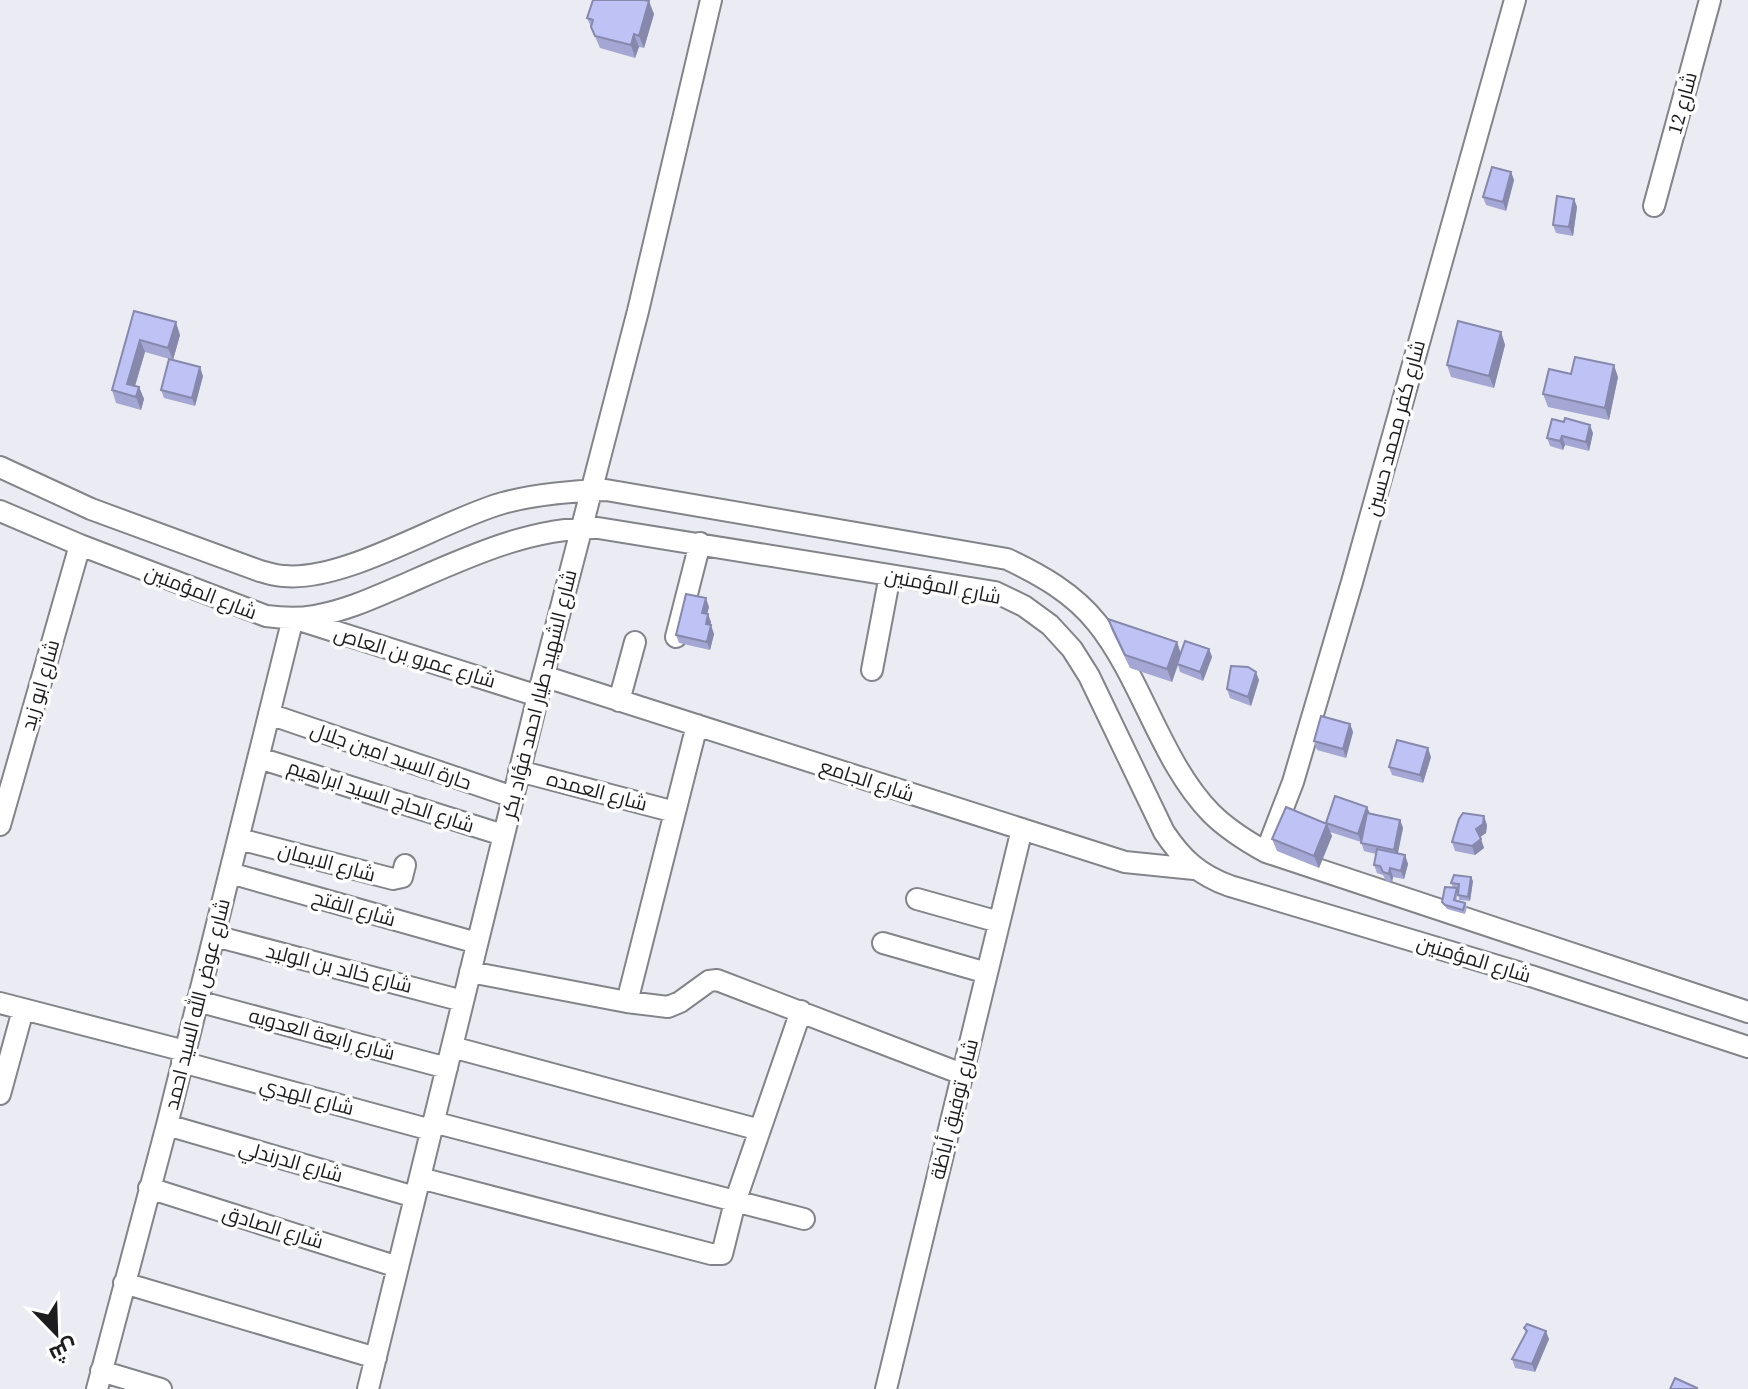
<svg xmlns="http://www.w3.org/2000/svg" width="1748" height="1389" font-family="'Source Serif 4',Cairo,serif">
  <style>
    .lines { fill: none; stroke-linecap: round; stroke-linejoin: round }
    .minor-casing { stroke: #83848a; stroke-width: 24 }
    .minor { stroke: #fff; stroke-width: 20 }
    .wall { fill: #a4a7d3 }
    .shaded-wall { fill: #8688ac }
    .building { fill: #bfc2f5; stroke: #8688ac; stroke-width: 2 }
    .labels { text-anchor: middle; stroke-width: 7; stroke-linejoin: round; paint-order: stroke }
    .street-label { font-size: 20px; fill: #1d1d1f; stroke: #fff }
  </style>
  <rect width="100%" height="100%" fill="#ebecf3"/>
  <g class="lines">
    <!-- minor casing -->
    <g class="minor-casing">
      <path id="minor" d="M1654,206L1710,0
        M0,467L91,509L260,571C268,573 276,576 284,576C346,582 442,520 503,503C536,494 572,491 606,490L1007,559C1041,575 1073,593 1097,623C1142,679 1161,762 1211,813C1227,829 1246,841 1266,852L1748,1012
        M0,511L80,545L266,616C282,618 298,619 314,616C345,611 373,598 401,586C463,559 529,527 598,528L995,592L1024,606L1050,625L1072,649L1089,676L1164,832C1182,859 1199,875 1230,886L1531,976L1748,1047
        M676,637L700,543
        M872,670L890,575
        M543,676L1125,862L1194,869
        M619,701L635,642
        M269,714L513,797
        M259,758L503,835
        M519,771L675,812
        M0,825L80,545
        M239,839L393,879L402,877L405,865
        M1266,852L1293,782L1352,582L1515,0
        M230,873L477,943
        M917,899L999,922
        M215,936L463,1001
        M883,943L987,973
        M470,972L627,1002L668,1007L680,1002L709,981L717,980L962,1074
        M197,1001L447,1068
        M627,1002L697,725
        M0,1003L185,1051
        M452,1047L760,1130
        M182,1062L431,1130
        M0,1094L23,1010
        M433,1122L804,1219
        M167,1125L415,1197
        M420,1178L711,1254H722L735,1202L801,1011
        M149,1188L398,1267
        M124,1283L376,1358
        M101,1371L161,1389
        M97,1389L167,1125L293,618L538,696
        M368,1389L538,696L638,311L711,0
        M886,1389L1022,829"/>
    </g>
    <!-- minor -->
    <use href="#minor" class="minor"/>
  </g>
  <!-- wall -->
  <path class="wall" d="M654,14L644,48L639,47L635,58L600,48L587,18Z
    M1511,172L1514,180L1506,211L1486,205L1483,197Z
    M1574,199L1577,207L1573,236L1556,233L1553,225Z
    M134,311L180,335L173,360L145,352L135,386L139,387L144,399L141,410L116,403L112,390Z
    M1501,332L1505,345L1494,388L1451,377L1447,365Z
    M1571,374L1618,377L1609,420L1548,407L1543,394Z
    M203,376L195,406L164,398L161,390Z
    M1593,433L1589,451L1565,445L1563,450L1550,446L1547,438Z
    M709,607L707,614L711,622L710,625L714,634L710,650L679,643L676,635Z
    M1108,619L1177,642L1181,653L1209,649L1212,657L1203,681L1180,672L1178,665L1172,682L1130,668L1112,631Z
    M1259,680L1251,706L1230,698L1227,689Z
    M1350,724L1353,732L1346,758L1317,750L1314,741Z
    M1431,757L1423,783L1392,775L1389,767Z
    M1367,807L1370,813L1400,820L1403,828L1397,854L1405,855L1408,864L1404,879L1393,877L1392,882L1386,881L1383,875L1377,873L1374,865L1376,854L1364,851L1361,842L1330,832L1332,836L1319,868L1277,851L1272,839L1326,823Z
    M1487,825L1486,833L1480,837L1484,848L1475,855L1455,851L1452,842Z
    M1473,881L1470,901L1459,900L1458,893L1456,901L1465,903L1467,907L1465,914L1447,909L1442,902L1453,887L1451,883Z
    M1524,1328L1549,1339L1535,1372L1515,1368L1512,1359L1526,1332Z"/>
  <!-- shaded-wall -->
  <path class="shaded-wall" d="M649,1L654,14L644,48L639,36Z
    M634,34L639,47L635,58L631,45Z
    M1511,172L1514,180L1506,211L1503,202Z
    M1574,199L1577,207L1573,236L1569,227Z
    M176,322L180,335L173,360L168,348Z
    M1501,332L1505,345L1494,388L1489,376Z
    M140,340L145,352L132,396L127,384Z
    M1614,365L1618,377L1609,420L1605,408Z
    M200,367L203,376L195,406L192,398Z
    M139,387L144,399L141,410L136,397Z
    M1590,425L1593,433L1589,451L1586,442Z
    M1562,436L1565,445L1563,450L1560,441Z
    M706,598L709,607L705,621L702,613Z
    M708,614L711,622L709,633L706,624Z
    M711,625L714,634L710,650L707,642Z
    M1177,642L1181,655L1172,682L1167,669Z
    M1209,649L1212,657L1203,681L1200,672Z
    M1256,672L1259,680L1251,706L1248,697Z
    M1350,724L1353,732L1346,758L1343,749Z
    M1428,748L1431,757L1423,783L1420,775Z
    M1367,807L1370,815L1361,842L1358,834Z
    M1484,816L1487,825L1486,833L1480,837L1476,829Z
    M1400,820L1403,828L1397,858L1394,850Z
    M1327,824L1332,836L1319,868L1314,856Z
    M1481,839L1484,848L1475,855L1472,846Z
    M1405,855L1408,864L1404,879L1401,871Z
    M1390,868L1393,877L1392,882L1389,874Z
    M1471,877L1473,881L1470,901L1468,897Z
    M1546,1331L1549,1339L1535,1372L1532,1364Z"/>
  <!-- building -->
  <path class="building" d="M593,0H644L649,1L639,36L634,34L631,45L595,36L591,27L593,20L587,18Z
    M1492,167L1511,172L1503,202L1483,197Z
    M1557,196L1574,199L1569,227L1553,225Z
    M134,311L176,322L168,348L140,340L127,384L139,387L136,397L112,390Z
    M1458,321L1501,332L1489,376L1447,365Z
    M1575,357L1614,365L1605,408L1543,394L1549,369L1571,374Z
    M169,359L200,367L192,398L161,390Z
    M1565,418L1590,425L1586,442L1562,436L1560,441L1547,438L1552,419L1564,422Z
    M686,594L706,598L702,613L708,614L706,624L711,625L707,642L676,635Z
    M1108,619L1177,642L1167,669L1125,655Z
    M1185,641L1209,649L1200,672L1177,664Z
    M1231,666L1248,667L1256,672L1248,697L1227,689Z
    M1321,716L1350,724L1343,749L1314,741Z
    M1397,740L1428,748L1420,775L1389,767Z
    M1335,796L1367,807L1358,834L1326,823Z
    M1286,807L1327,824L1314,856L1272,839Z
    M1367,813L1400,820L1394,850L1361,843Z
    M1463,813L1484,816L1483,824L1476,829L1481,839L1472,846L1452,842L1459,819Z
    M1377,849L1405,855L1401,871L1390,868L1389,874L1383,872L1380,866L1374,865Z
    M1454,875L1471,877L1468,897L1458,895L1459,884L1451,883Z
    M1445,887L1457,888L1454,900L1465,903L1463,910L1445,905L1442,902Z
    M1527,1324L1546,1331L1532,1364L1512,1359L1527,1331L1524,1328Z
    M1675,1378L1697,1388V1389H1670Z"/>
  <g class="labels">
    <!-- street labels -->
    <g class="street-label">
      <text transform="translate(1682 103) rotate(-75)" y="7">شارع 12</text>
      <text transform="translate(1395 428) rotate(-75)" y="7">شارع كفر محمد حسين</text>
      <text transform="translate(943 586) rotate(11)" y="7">شارع المؤمنين</text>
      <text transform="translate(201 592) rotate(21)" y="7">شارع المؤمنين</text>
      <text transform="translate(415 657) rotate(17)" y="7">شارع عمرو بن العاص</text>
      <text transform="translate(40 685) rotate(-74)" y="7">شارع ابو زيد</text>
      <text transform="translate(539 694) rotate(-76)" y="7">شارع الشهيد طيار احمد فؤاد بكر</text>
      <text transform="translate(391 756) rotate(19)" y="7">حارة السيد امين جلال</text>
      <text transform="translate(867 780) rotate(18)" y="7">شارع الجامع</text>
      <text transform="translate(597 791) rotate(15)" y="7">شارع العمده</text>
      <text transform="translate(381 796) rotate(18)" y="7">شارع الحاج السيد ابراهيم</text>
      <text transform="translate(327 862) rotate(15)" y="7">شارع الايمان</text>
      <text transform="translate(354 908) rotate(16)" y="7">شارع الفتح</text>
      <text transform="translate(1474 959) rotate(17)" y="7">شارع المؤمنين</text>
      <text transform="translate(339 968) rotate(14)" y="7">شارع خالد بن الوليد</text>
      <text transform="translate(197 1004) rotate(-76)" y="7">شارع عوض الله السيد احمد</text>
      <text transform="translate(322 1034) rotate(15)" y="7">شارع رابعة العدويه</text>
      <text transform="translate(307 1096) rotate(15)" y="7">شارع الهدي</text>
      <text transform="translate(954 1109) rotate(-76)" y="7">شارع توفيق أباظة</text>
      <text transform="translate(291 1161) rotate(16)" y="7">شارع الدرندلي</text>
      <text transform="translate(273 1227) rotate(17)" y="7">شارع الصادق</text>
    </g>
  </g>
  <!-- north arrow -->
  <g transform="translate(56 1333) rotate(157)" stroke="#ffffff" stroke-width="6" paint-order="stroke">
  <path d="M0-6L14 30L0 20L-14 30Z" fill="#1d1d1f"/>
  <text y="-12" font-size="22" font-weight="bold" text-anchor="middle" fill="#1d1d1f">ش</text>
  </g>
</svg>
